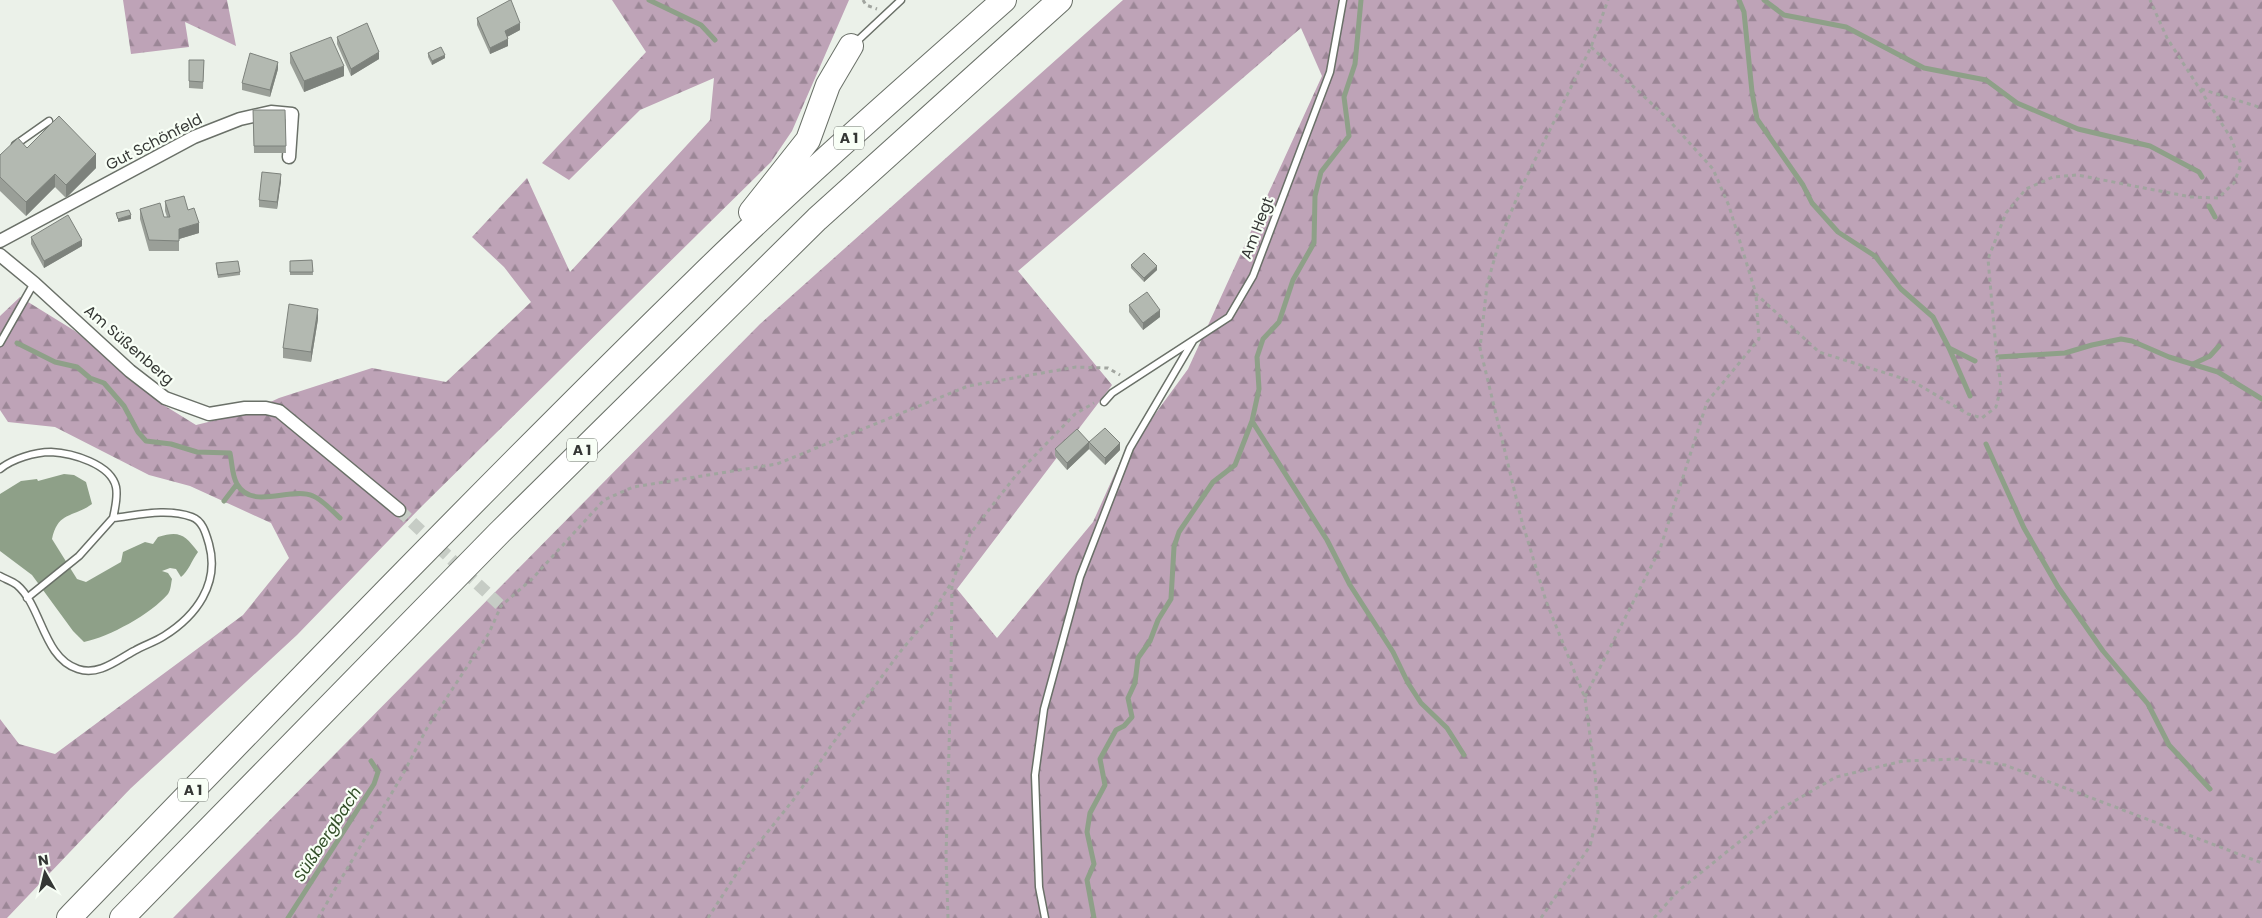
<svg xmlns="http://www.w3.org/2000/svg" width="2262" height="918" font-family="Poppins,sans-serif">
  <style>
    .forest { fill: url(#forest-firs); fill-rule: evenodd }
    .water { fill: #8ea088 }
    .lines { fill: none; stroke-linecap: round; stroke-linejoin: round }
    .stream { stroke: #8ea088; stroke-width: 5 }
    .street-tunnel { stroke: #c6ccc5; stroke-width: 12; stroke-dasharray: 12 6; stroke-linecap: butt }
    .lane-casing { stroke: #6a7068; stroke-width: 9 }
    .street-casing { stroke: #6a7068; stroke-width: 15 }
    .highway-casing { stroke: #6a7068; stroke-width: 26 }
    .path { stroke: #a1a59f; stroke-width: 3; stroke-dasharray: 4 4; stroke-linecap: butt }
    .lane { stroke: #fff; stroke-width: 6 }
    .street { stroke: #fff; stroke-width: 12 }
    .highway { stroke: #fff; stroke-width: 24 }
    .wall { fill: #9a9f98 }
    .shaded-wall { fill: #7d827c }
    .building { fill: #b3b9b1; stroke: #7d827c }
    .labels { text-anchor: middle; stroke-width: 4.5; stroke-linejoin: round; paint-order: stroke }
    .shield { fill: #f8fff6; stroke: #6f736e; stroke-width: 1 }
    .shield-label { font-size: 14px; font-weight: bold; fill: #343734 }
    .street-label { font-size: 15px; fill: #343734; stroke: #f8fff6 }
    .water-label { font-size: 16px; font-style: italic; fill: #324e28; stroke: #f8fff6 }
  </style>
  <defs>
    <pattern id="forest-firs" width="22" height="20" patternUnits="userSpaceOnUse" patternTransform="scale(1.25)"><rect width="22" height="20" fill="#bea3b7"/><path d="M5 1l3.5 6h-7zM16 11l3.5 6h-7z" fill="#9b8696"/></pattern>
  </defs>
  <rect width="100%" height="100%" fill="#ebf1e9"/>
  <!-- forest -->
  <path class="forest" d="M123,0H227L236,46L185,22L189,47L131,54Z
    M612,0H849L792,131L771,162L420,508L297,635L130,789L7,918H0V719L19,744L55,754L243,615L289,558L271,523L190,486L149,475L55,427L8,422L0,410V316L20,297L75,331L162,404L196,425L249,412L279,398L372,368L446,382L531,302L504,267L472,237L527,178L570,272L710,120L714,78L640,110L569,180L542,163L646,52Z
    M1123,0H2262V918H173L760,324ZM1301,28L1322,76L1188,369L1120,462L1093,522L997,638L957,589L1112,385L1018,271Z"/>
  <!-- water -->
  <path class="water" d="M64,474L74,475L86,482L92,504C73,518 58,511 52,539L77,579L86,582L121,562L123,552L145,542L153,544L158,537C180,530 185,535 198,552C192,560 188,572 181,577L176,569L170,568L162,571L168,573L172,579C171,583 171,590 168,594C151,614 109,637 84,642L73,631L32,575L0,551V494L21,481L37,479L38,481Z"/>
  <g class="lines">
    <!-- stream -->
    <path class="stream" d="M649,0L701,25L715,40
      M1739,0L1744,12L1752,92L1757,119L1803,185L1812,203L1838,232L1875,256L1901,289L1933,317L1949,348L1970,396
      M1764,0L1784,15L1846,27L1924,68L1986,80L2017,103L2078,129L2150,146L2199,172L2202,177
      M2209,206L2215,217
      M17,343L55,362L77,367L90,378L104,383L124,406L138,432L146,441L171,444L197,452L230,453C232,462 232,476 237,484C252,511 291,486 313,496C323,500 332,511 340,518
      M1949,348L1975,361
      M1998,357L2065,353L2092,345L2121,339L2132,341L2169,357L2218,372L2262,399
      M2193,364L2210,356L2219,346
      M1252,421L1327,540L1350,585L1393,652L1408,683L1421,703L1447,728L1464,755
      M1986,444L2024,528L2058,587L2103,651L2148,704L2169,745L2210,789
      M224,501L237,484
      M288,918L374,784L378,772L371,761
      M1094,918L1087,880L1094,864L1087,832L1090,813L1105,785L1100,759L1116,730L1124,726L1132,717L1128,698L1135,683L1138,658L1150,641L1158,620L1171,599L1174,547L1179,532L1213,482L1235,465L1252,421L1259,389L1257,357L1263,339L1279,322L1293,280L1314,243L1315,196L1321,172L1349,136L1344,97L1355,64L1361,0"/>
    <!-- street-tunnel -->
    <path class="street-tunnel" d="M399,510L501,606"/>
    <!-- lane casing -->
    <g class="lane-casing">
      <path id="lane" d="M854,44L901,0
        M15,145L49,121
        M0,343L34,283
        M1104,402L1112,393L1229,317L1253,276L1330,72L1343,0
        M0,469C12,459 35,452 51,452C72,453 111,464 116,487C118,497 115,509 113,518C139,515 167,508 192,517C203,521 206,534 209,544C220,584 196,616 164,636C155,642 144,645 134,651C117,660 99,676 78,669C43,658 42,606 17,585C12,581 5,579 0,576
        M27,598L79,556L113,518
        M1045,918L1039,887L1035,775L1044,709L1080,577L1130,448L1193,341"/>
    </g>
    <!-- street casing -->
    <g class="street-casing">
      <path id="street" d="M0,241L194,137L240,119L271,112L292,114L289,157
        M0,255L34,283L130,371L165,398L209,414L245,408H266L279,411L399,510"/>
    </g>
    <!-- highway casing -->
    <g class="highway-casing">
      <path id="highway" d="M751,212L808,140L828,85L851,46
        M69,918C277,703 484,488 697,280C796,183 900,92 1004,0
        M122,918L499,533L817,219L1060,0"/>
    </g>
    <!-- path -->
    <path class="path" d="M863,0L866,5L877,9
      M1591,47L1667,118L1713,169L1729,206L1756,294L1819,352L1914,382L1968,414L1982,418L1996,407L2001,387L1996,349L1988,259L2006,213L2026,189L2053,177L2077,175L2191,197L2218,198L2234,183L2241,164L2231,138L2167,38L2150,0
      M2201,89L2262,108
      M1585,697L1660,549L1707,402L1759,339L1756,295
      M318,918L403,774L427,728L489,633L501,606L532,579L604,500L633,487L777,464L968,386L1076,367L1108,368L1120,375
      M708,918L746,859L794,799L833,743L900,652L931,615L950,585
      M948,918L946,856L951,678L952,583L970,534L1017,474L1075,414L1094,403
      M1541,918L1590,846L1598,813L1595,773L1585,698L1546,601L1521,518L1480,348L1487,285L1500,239L1521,188L1591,47L1608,0
      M1654,918L1678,891L1779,810L1836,777L1903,761L1960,759L2005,765L2262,863"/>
    <!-- lane -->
    <use href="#lane" class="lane"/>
    <!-- street -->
    <use href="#street" class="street"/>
    <!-- highway -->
    <use href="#highway" class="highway"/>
  </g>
  <!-- wall -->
  <path class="wall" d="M477,18L520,30L507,37L508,46L490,54L477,25Z
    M337,37L379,59L351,76L337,44Z
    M290,53L344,76L304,92L290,63Z
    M428,53L445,58L432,65L428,57Z
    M189,60H204L203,89L189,88Z
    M278,69L270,97L242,90V83Z
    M253,110H285L286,153H254Z
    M27,148L96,168L66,198L55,187L26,216L0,191V155Z
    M281,181L277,209L259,207V200Z
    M165,201L188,210L199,233L179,239V251H149L140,219V209L164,217H167L165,211Z
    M31,237L82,246L44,268L31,244Z
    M312,260L313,275H290V261Z
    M1131,265L1157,270L1144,282L1131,268Z
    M216,267L240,272V275L218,278Z
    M1129,305L1160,317L1143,330L1129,312Z
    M318,319L311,362L283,358V348Z
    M1089,442L1120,450L1105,465L1089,449L1067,470L1055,456V449Z"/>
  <!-- shaded-wall -->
  <path class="shaded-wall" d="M520,23V30L505,38V31Z
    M508,39V46L490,54V48Z
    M379,52V59L351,76V69Z
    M445,55V58L432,65V61Z
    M278,62V69L270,97V90Z
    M344,66V76L304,92V81Z
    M96,154V168L66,198V185Z
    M55,174V187L26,216V202Z
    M281,174V181L277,209V202Z
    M131,215V219L118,222V219Z
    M199,223V233L179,239V251V229Z
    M82,240V246L44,268V261Z
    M1157,266V270L1144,282V278Z
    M318,309V319L311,362V352Z
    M1160,310V317L1143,330V323Z
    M1089,442V449L1067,470V463Z
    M1120,443V450L1105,465V458Z"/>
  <!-- building -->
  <path class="building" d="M510,0H511L520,23L505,31L508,39L490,48L477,18Z
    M367,23L379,52L351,69L337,37Z
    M331,37L344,66L304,81L290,53Z
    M441,47L445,55L432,61L428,53Z
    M250,53L278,62L270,90L242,83Z
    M189,60H204L203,82L189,81Z
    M253,110H285L286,146H254Z
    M59,116L96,154L66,185L55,174L26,202L0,177V155L18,138L27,148Z
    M262,172L281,174L277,202L259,200Z
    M184,196L188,210L194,208L199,223L179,229V241L149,240L140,209L160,203L164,217H170L165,201Z
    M129,210L131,215L118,219L116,213Z
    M68,215L82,240L44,261L31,237Z
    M1144,253L1157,266L1144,278L1131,265Z
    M312,260L313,272H290V261Z
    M238,261L240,272L218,275L216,263Z
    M1147,292L1160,310L1143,323L1129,305Z
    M289,304L318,309L311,352L283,348Z
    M1105,428L1120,443L1105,458L1089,442L1067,463L1055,449L1077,429L1089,442Z"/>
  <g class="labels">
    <!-- shield labels -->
    <g class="shield">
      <rect x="834" y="126.5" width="30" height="23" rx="4"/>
      <rect x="567" y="438.5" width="30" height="23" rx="4"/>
      <rect x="178" y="778.5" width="30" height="23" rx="4"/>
    </g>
    <g class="shield-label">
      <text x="849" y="143">A 1</text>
      <text x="582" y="455">A 1</text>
      <text x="193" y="795">A 1</text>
    </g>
    <!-- street labels -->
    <g class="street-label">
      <text transform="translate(154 142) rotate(-27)" y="5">Gut Schönfeld</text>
      <text transform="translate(1257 228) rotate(-69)" y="5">Am Hegt</text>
      <text transform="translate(129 345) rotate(41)" y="5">Am Süßenberg</text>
    </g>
    <!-- water labels -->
    <g class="water-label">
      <text transform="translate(327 834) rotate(-57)" y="6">Süßbergbach</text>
    </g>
  </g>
  <!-- north arrow -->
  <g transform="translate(45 873) rotate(352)" stroke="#f8fff6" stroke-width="4" paint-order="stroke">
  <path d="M0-4L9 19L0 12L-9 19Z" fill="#343734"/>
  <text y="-8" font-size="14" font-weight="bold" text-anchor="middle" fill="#343734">N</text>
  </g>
</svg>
